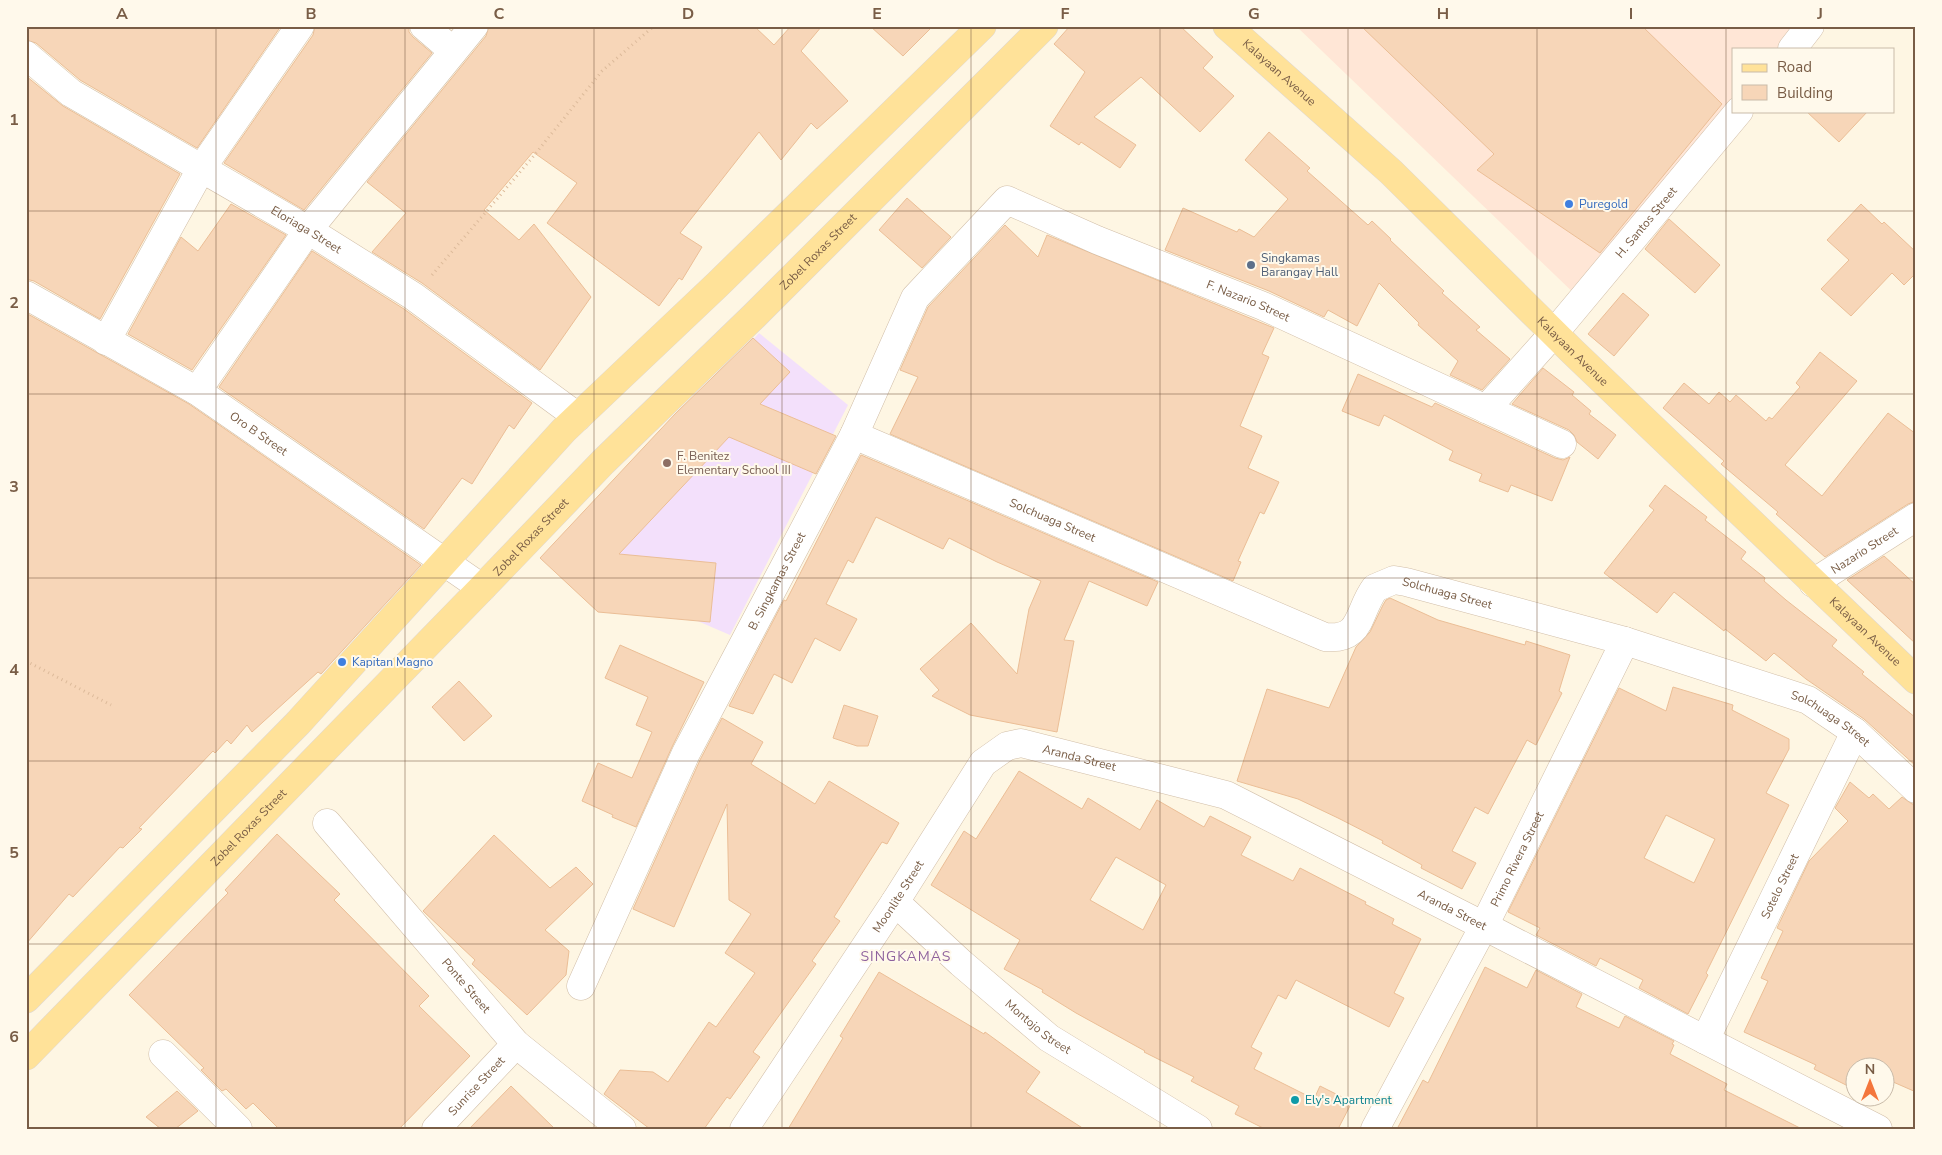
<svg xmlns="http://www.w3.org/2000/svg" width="1942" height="1155" font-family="'Nunito Sans',sans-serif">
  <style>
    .commercial { fill: #ffe6d6 }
    .education { fill: #f3e0fb }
    .building { fill: #f7d6b8; stroke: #ebbe96; fill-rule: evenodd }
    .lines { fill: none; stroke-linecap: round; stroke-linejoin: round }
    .minor-casing { stroke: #d1bea8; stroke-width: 29 }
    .major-casing { stroke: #dfd8d3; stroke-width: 29 }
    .path { stroke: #dcba9a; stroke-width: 3; stroke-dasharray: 1 4; stroke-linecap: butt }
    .minor { stroke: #fff; stroke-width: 28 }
    .major { stroke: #ffe299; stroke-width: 28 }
    .grid { fill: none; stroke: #795d46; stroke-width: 1; stroke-opacity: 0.55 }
    .shop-dot { fill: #3f7fe0; stroke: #fff9eb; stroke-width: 2 }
    .service-dot { fill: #5c6f8a; stroke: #fff9eb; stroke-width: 2 }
    .education-dot { fill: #8d6e63; stroke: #fff9eb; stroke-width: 2 }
    .culture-dot { fill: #0f9aa8; stroke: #fff9eb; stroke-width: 2 }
    .labels { text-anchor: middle; stroke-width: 4; stroke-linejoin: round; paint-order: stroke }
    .street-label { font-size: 12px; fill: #795d46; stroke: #fff9eb }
    .shop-label { font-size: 12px; fill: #366cbe; stroke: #fff9eb; text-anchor: start }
    .service-label { font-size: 12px; fill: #4e5e75; stroke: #fff9eb; text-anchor: start }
    .education-label { font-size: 12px; fill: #785e54; stroke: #fff9eb; text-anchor: start }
    .culture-label { font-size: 12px; fill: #0d838f; stroke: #fff9eb; text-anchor: start }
    .neighbourhood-label { font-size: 14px; letter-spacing: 1px; fill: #8e619d; stroke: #fff9eb }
    .neatline { fill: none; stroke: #795d46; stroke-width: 2 }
    .grid-label { font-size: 16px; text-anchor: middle; font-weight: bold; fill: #795d46 }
  </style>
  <rect width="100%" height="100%" fill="#fef6e3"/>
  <!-- commercial -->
  <path class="commercial" d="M1296,26H1798L1780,49H1733V108L1581,300Z"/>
  <!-- education -->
  <path class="education" d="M759,333L848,405L730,635L556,560Z"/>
  <!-- building -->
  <path class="building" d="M26,26H281L197,148L80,80L36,43L26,40Z
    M315,26H409V32L413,37L432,53L304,210L224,163L313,35Z
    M489,26H754L774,45L791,26H822L801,51L848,101L817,129L811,123L781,160L759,132L680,233L702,247L682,280L679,278L659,306L547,223L577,183L533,152L484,210L519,240L534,224L591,297L540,370L422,283L372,252L406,213L367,182L486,36Z
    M870,26H933L903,56Z
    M1070,26H1180L1213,57L1203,68L1234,96L1200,132L1141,77L1094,117L1136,145L1120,168L1081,142L1079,145L1050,126L1085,72L1054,44Z
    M1361,26H1642L1722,104L1600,253L1477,170L1494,154Z
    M26,76L63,106L180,174L100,319L34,281L26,279Z
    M1806,111H1868L1839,142Z
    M1269,132L1310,168L1307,171L1368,225L1372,221L1391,239L1390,240L1444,291L1442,293L1480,327L1476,330L1510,359L1482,390L1450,375L1458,361L1418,325L1419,323L1379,283L1357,326L1328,310L1324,317L1269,291L1165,250L1183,208L1237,232L1239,229L1254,237L1288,199L1245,160Z
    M907,198L951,237L922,268L879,230Z
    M231,204L286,235L192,370L128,334L181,237L198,251Z
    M1861,204L1882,224L1884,222L1916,252V273L1904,285L1892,273L1851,316L1821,289L1849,260L1827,240Z
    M1669,219L1720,265L1695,293L1645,249Z
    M1005,225L1038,257L1047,235L1274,328L1262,354L1269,357L1240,426L1262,436L1248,468L1279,482L1264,514L1260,512L1238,561L1241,562L1233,581L890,434L918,377L900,370L928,307Z
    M312,251L404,309L532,403L514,429L509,425L472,484L462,478L424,529L219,387Z
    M1623,293L1649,315L1614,356L1588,334Z
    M26,313L189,404L421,565L321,674L318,672L252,732L247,725L231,744L227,740L215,753L213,751L139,828L142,829L123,848L120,847L73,897L69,894L26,944Z
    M753,338L790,372L760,404L836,436L816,474L729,437L619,554L716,563L710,622L598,612L540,558L675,414Z
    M1820,352L1857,381L1785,465L1822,496L1888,413L1916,434V501L1908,504L1825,557L1776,514L1778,512L1721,464L1724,461L1663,408L1684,383L1709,404L1719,392L1730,402L1736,395L1766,421L1769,417L1772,419L1800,387L1796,383Z
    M1543,368L1574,392L1572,395L1591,411L1589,414L1616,435L1598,459L1577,442L1574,435L1569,430L1512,404Z
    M1358,374L1432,407L1435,403L1555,458L1563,460L1570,457L1552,501L1511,485L1508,492L1479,481L1482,474L1449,460L1453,451L1384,415L1379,426L1342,411Z
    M861,455L1158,582L1147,606L1089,581L1064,640L1074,641L1057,732L970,715L932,696L939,690L920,669L971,623L1017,674L1029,609L1041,581L997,562L949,538L943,549L876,517L853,563L848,560L826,604L857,619L840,651L815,638L792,683L774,674L753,714L729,706L784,600L786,601Z
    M1665,485L1707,517L1705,520L1746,552L1741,559L1765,578L1764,581L1786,600L1837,640L1832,646L1864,672L1862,674L1916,718V766L1864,719L1806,679L1774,653L1766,661L1725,629L1724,631L1674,592L1657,613L1604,573L1654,510L1649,506Z
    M1884,556L1916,585V644L1847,580Z
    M1390,598L1438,620L1525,645L1526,641L1570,655L1559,691L1562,693L1536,745L1527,740L1488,814L1475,807L1452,851L1476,863L1462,889L1421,868L1422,865L1382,843L1383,841L1338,818L1298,799L1237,781L1267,689L1329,708L1356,647L1370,632L1383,605L1386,600Z
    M620,645L704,682L672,747L636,827L612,817L613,815L582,801L598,763L632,778L652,732L636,725L648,697L605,678Z
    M459,681L492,716L464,741L432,707Z
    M1673,687L1733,705L1732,710L1789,739V749L1766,793L1789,805L1706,973L1708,975L1688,1014L1639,988L1643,980L1600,958L1596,966L1536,935L1540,928L1508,912L1619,688L1666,711ZM1666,815L1715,839L1694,883L1644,858Z
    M844,705L878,716L868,746H857L833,738Z
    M722,718L763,742L751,764L815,804L829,781L899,823L887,844L882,842L834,917L840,921L812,961L816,964L753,1052L760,1057L730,1099L727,1097L704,1129H650L604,1094L620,1070L653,1072L668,1082L709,1022L716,1027L755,973L725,953L751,914L729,900L727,804L674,927L633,909L700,760Z
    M1019,771L1082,809L1088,798L1140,830L1157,800L1204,827L1210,816L1251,837L1241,855L1293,881L1300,868L1366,902L1365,904L1394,919L1392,924L1421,939L1394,993L1404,998L1389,1027L1296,980L1286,999L1278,995L1251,1047L1262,1053L1254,1069L1314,1099L1320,1086L1352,1102L1338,1129H1265L1235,1114L1239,1106L1191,1081L1194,1077L1144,1052L1145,1051L1076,1013L1042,992L1043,990L1004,969L1020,940L931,885L964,831L976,839ZM1116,857L1166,885L1143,930L1090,900Z
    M1850,782L1869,798L1873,794L1889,809L1902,797L1912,804H1916V1092L1884,1078V1068H1863L1854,1064V1089L1814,1069L1816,1065L1744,1032L1768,981L1761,978L1783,931L1777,928L1809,861L1848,821L1835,808Z
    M277,834L340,894L334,900L429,996L419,1006L470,1056L399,1129H279L253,1103L246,1109L226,1089L222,1091L201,1070L204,1068L129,995L228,893L225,890Z
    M494,835L550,888L576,867L593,884L545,930L569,951L566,975L527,1015L472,964L475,960L423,911Z
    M1485,967L1527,988L1536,970L1582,994L1576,1007L1619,1028L1625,1016L1674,1041L1672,1044L1674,1045L1670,1054L1727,1084L1724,1090L1802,1129H1397L1423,1080L1428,1083Z
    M879,972L984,1034L985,1032L1040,1072L1026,1092L1084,1129H788L843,1038L840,1036Z
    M511,1086L555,1129H469Z
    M177,1091L198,1111L175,1129H161L146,1117Z"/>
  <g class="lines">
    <!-- minor casing -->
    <g class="minor-casing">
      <g id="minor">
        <path d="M424,26L453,51"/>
        <path d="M1792,49L1810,26"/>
        <path id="s1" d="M26,55L71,93L308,230L413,296L578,417"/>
        <path id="s2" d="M26,295L197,391L482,588"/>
        <path d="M106,341L201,169L300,26"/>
        <path d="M197,391L308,230L474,26"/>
        <path id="s3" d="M1486,409L1554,333L1739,111"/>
        <path id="s4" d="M854,435L1325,637C1363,641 1357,612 1375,588L1394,580L1406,582L1625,641L1808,700L1855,732L1916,789"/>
        <path id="s5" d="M1813,583L1916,517"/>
        <path id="s6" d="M327,823L516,1044L622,1129"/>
        <path id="s7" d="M895,902L961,963L1049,1038L1198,1129"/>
        <path id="s8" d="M581,986L686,753L854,435L915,298L1007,200L1097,240L1263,306L1562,444"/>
        <path id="s9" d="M1705,1040L1855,732"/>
        <path d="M163,1054L238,1129"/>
        <path id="s10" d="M436,1129L516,1044"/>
        <path id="s11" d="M744,1129L895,902L983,763L1007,746L1021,743L1226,795L1484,926L1878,1129"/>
        <path id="s12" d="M1375,1129L1484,926L1625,641"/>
      </g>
    </g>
    <!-- major casing -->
    <g class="major-casing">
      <g id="major">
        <path id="s13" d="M1227,26L1391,172L1573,352L1916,680"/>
        <path d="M26,999L298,723L564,430L718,284L982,26"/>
        <path id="s14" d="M26,1056L482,588L603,462L754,316L1044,26"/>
      </g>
    </g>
    <!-- path -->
    <path class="path" d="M432,275L532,158L602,71L654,26
      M26,661L111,705"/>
    <!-- minor -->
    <use href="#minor" class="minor"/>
    <!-- major -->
    <use href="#major" class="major"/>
  </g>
  <!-- grid -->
  <path class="grid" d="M216,26V1129M405,26V1129M594,26V1129M782,26V1129M971,26V1129M1160,26V1129M1348,26V1129M1537,26V1129M1726,26V1129M26,211H1916M26,394H1916M26,578H1916M26,761H1916M26,944H1916"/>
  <!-- markers -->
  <g class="shop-dot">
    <circle cx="1569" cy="204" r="5"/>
    <circle cx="342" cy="662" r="5"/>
  </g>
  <circle class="service-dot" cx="1251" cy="265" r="5"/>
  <circle class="education-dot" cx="667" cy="463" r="5"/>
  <circle class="culture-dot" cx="1295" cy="1100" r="5"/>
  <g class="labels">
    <!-- street labels -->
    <g class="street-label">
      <text dy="4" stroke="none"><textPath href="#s13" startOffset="70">Kalayaan Avenue</textPath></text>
      <text dy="4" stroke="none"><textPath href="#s3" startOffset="246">H. Santos Street</textPath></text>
      <text dy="4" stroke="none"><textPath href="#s1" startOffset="331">Eloriaga Street</textPath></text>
      <text dy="4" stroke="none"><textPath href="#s14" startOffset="1129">Zobel Roxas Street</textPath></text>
      <text dy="4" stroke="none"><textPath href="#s8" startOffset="1161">F. Nazario Street</textPath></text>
      <text dy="4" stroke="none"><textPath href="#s13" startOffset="475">Kalayaan Avenue</textPath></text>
      <text dy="4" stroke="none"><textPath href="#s2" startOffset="271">Oro B Street</textPath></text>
      <text dy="4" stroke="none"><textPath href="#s4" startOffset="216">Solchuaga Street</textPath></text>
      <text dy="4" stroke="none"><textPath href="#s14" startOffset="724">Zobel Roxas Street</textPath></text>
      <text dy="4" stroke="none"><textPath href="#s5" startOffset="61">Nazario Street</textPath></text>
      <text dy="4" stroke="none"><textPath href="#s8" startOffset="450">B. Singkamas Street</textPath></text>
      <text dy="4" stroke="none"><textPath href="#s4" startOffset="665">Solchuaga Street</textPath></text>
      <text dy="4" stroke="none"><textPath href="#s13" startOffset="880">Kalayaan Avenue</textPath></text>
      <text dy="4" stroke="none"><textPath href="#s4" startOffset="1070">Solchuaga Street</textPath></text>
      <text dy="4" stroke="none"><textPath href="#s11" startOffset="541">Aranda Street</textPath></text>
      <text dy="4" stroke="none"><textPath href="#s14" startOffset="319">Zobel Roxas Street</textPath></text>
      <text dy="4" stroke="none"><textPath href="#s12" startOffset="305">Primo Rivera Street</textPath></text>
      <text dy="4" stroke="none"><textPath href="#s9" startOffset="171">Sotelo Street</textPath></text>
      <text dy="4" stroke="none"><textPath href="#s11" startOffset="279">Moonlite Street</textPath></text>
      <text dy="4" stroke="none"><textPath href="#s11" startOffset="946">Aranda Street</textPath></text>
      <text dy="4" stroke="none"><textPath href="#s6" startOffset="214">Ponte Street</textPath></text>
      <text dy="4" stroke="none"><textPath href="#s7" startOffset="190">Montojo Street</textPath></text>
      <text dy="4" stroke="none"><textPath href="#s10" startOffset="59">Sunrise Street</textPath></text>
    </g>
    <!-- shop labels -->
    <g class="shop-label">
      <text x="1579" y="208">Puregold</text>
      <text x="352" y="666">Kapitan Magno</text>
    </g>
    <!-- service labels -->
    <g class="service-label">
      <text x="1261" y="262">Singkamas<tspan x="1261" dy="14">Barangay Hall</tspan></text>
    </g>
    <!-- education labels -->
    <g class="education-label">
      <text x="677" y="460">F. Benitez<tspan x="677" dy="14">Elementary School III</tspan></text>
    </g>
    <!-- culture labels -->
    <g class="culture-label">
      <text x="1305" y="1104">Ely's Apartment</text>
    </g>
    <!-- neighbourhood labels -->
    <g class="neighbourhood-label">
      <text x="906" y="961">SINGKAMAS</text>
    </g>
  </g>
  <!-- border -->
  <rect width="1942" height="1155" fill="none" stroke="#fff9eb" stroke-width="55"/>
  <!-- legend -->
  <rect x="1732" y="48" width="162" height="65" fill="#fff9eb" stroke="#c9bba9"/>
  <rect x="1742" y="64" width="25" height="8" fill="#ffe299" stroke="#c9bba9"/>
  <text x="1777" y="72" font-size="15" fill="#795d46">Road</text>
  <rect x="1742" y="85" width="25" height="15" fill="#f7d6b8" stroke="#c9bba9"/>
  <text x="1777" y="98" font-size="15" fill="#795d46">Building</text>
  <!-- north arrow -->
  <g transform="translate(1870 1082)"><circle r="24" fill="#fff9eb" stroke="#c9bba9"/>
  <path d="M0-4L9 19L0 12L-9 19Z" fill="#f4763c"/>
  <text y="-8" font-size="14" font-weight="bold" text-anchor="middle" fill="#795d46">N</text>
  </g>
  <rect x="28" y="28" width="1886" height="1100" class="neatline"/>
  <g class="grid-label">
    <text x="122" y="19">A</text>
    <text x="311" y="19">B</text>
    <text x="499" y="19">C</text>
    <text x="688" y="19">D</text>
    <text x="877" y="19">E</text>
    <text x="1065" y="19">F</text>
    <text x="1254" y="19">G</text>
    <text x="1443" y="19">H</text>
    <text x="1631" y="19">I</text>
    <text x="1820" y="19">J</text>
    <text x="14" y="125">1</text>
    <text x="14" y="308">2</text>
    <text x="14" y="492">3</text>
    <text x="14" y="675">4</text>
    <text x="14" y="858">5</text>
    <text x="14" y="1042">6</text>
  </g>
</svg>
